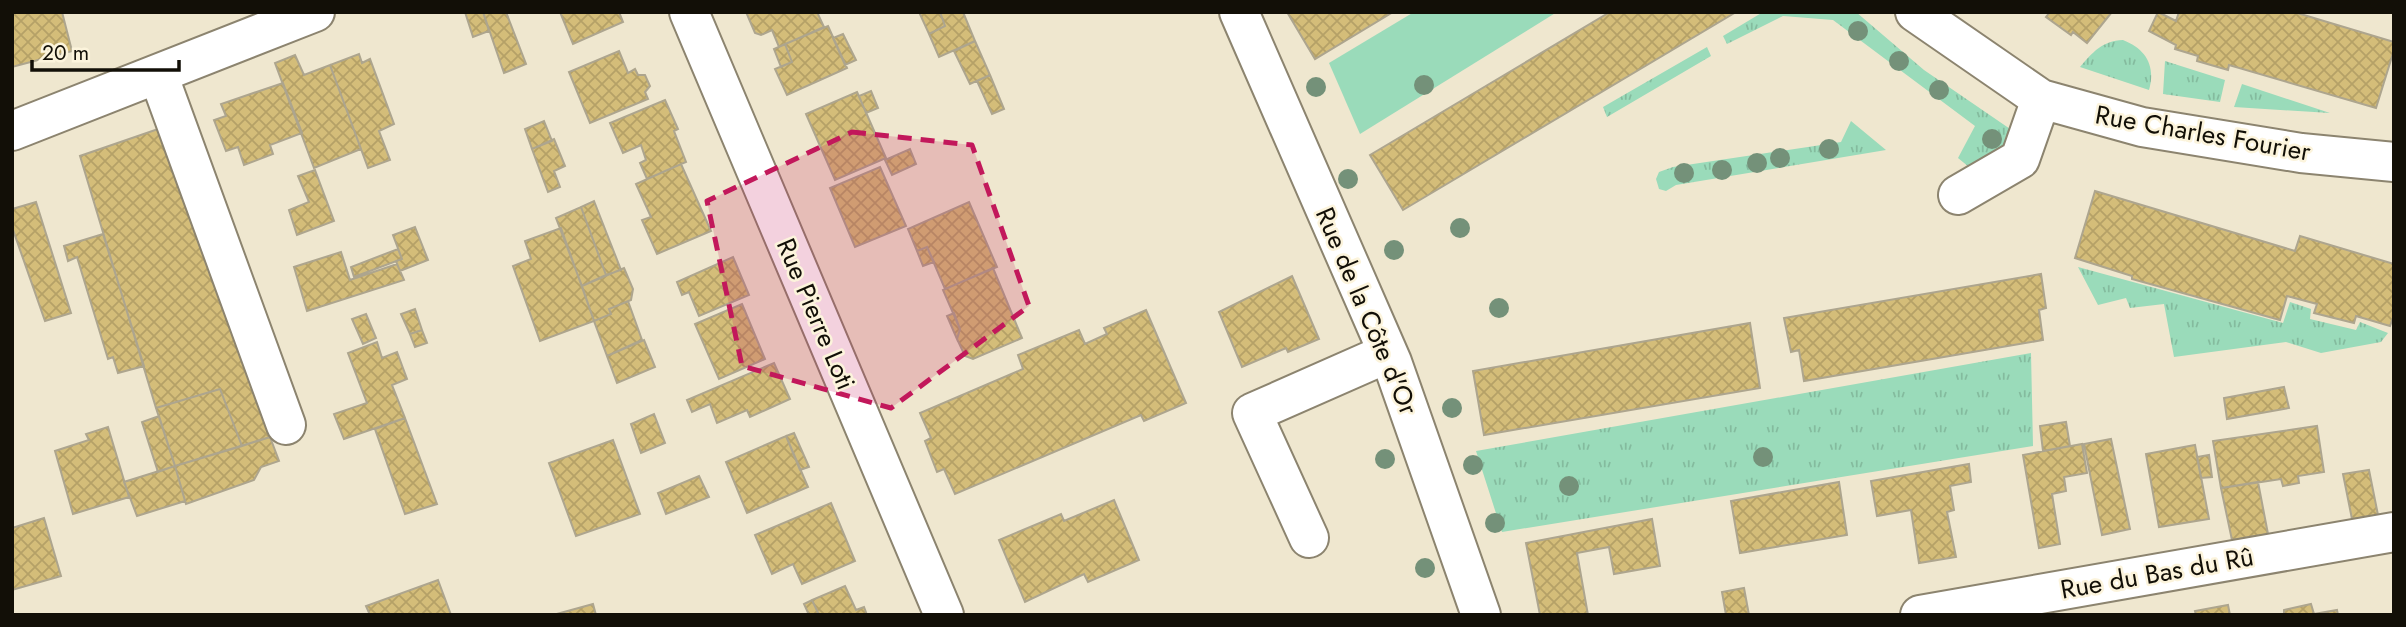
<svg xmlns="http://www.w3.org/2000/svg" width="2406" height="627" font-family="Jost,sans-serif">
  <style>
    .grass { fill: url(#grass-tufts) }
    .green { fill: #9adbba }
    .building { fill: url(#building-cross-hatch); stroke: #ada58e; stroke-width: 2 }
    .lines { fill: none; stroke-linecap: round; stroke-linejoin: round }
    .minor-casing { stroke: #8c846f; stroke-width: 42 }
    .minor { stroke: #fff; stroke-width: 38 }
    .tree { fill: #749179 }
    .marked { fill: #c2185b; fill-opacity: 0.2; stroke: #c2185b; stroke-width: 5; stroke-dasharray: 14 9; stroke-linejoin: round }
    .labels { text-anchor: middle; stroke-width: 5; stroke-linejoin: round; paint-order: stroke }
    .street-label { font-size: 26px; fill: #120f07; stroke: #fcf4dc }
  </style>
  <defs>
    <pattern id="grass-tufts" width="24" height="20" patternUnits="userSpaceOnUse" patternTransform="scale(1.75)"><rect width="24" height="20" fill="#9adbba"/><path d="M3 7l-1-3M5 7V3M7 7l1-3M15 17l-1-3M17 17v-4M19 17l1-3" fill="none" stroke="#84bb9e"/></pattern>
    <pattern id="building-cross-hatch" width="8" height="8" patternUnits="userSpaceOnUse" patternTransform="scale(1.75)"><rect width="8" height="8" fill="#d4bd79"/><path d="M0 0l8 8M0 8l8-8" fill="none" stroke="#b5a167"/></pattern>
  </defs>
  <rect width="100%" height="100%" fill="#efe7cf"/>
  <!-- grass -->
  <path class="grass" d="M1763,12H1856L1924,70L2016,133L2007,152L1969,167L1958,158L1975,126L1833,20L1783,16L1727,44L1723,36Z
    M2123,40C2146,49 2156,66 2149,90L2080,67C2093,52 2102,41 2123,40Z
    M1707,47L1711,56L1607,117L1603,107Z
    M2165,61L2225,80L2220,102L2163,94Z
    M2242,84L2330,113L2234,107Z
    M1851,121L1886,150L1676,185L1666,191L1659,189L1656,179L1659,172L1673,167L1841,142Z
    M2078,267L2283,323L2290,302L2311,309L2310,319L2356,330L2360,322L2388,333L2381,342L2321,353L2286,342L2174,357L2164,304L2130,308L2126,298L2098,305Z
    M2031,353L2033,446L1502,532L1476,451Z"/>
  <!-- green -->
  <path class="green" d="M1414,12H1557L1360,134L1329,63Z"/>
  <!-- building -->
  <path class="building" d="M12,12H62L72,51L12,67Z
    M465,12H483L489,31L473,37Z
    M483,12H506L526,64L504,73Z
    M560,12H619L623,22L573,44Z
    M746,12H817L824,27L779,47L772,30L761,35L755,33Z
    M919,12H940L945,26L929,34Z
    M940,12H963L975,41L939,57L929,34L945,26Z
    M1287,12H1393L1315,59Z
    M1610,12H1736L1403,210L1370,155Z
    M2050,12H2112L2087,43L2073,32L2071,35L2046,17Z
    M2158,12L2176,21L2179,12H2294L2394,42V50L2376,108L2229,65L2228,70L2197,61L2198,56L2175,49L2176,45L2149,31Z
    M828,26L847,68L787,95L775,69L792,62L785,44Z
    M843,34L856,60L845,65L833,38Z
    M975,41L990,75L970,84L954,51Z
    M785,44L792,62L781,67L774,49Z
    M619,51L628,73L635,69L638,75H645L650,86L645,92L648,99L590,123L569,72Z
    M359,54L362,63L370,59L394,124L379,131L390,160L368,168L330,65Z
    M295,55L304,75L330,65L361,149L314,168L275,63Z
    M990,75L1004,109L992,114L977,81Z
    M283,83L302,133L270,145L273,154L244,165L238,147L226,151L214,120L226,116L221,104Z
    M871,91L878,108L866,113L859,96Z
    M857,92L886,158L835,180L806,114Z
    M665,100L678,129L674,131L686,162L647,179L640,163L646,160L641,145L623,153L610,123Z
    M544,121L552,141L532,149L525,129Z
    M158,129L270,437L242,446L220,389L156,408L80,156Z
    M554,139L565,166L554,171L560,187L548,192L532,149Z
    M910,149L916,164L892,175L885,160Z
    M681,164L711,231L657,254L642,220L651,217L636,184Z
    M880,167L906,226L855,247L830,188Z
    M315,170L334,221L297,235L289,210L309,202L298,176Z
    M2095,191L2295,251L2300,236L2394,264V315L2390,326L2356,316L2354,323L2314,313L2317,304L2287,296L2280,320L2132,279V276L2075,258Z
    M594,201L621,270L606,275L581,207Z
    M36,202L71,313L45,321L12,227V209Z
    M969,202L997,267L945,289L927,247L917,251L908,229Z
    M581,207L606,275L582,286L556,218Z
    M415,227L428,260L400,271L396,261L402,259L393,235Z
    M561,228L594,321L540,341L513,266L531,259L525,241Z
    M103,234L144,366L118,373L113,357L108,359L77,257L68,261L64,246Z
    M927,247L934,262L923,266L917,251Z
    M398,249L402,259L354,277L351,267Z
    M341,252L350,280L397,264L404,280L307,311L294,267Z
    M733,257L749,295L699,316L689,292L682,295L677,282Z
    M624,268L633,289L631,300L609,309L611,314L594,321L582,286Z
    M993,268L1022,338L973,359L965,356L957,339L960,329L943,290Z
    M2041,274L2046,308L2039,310L2043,340L1804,381L1799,350L1791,352L1784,318Z
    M1292,276L1319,339L1288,352L1286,348L1242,367L1219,312Z
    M628,301L642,340L607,356L594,321L611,314L609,309Z
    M742,304L765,359L719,379L695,324Z
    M415,309L422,330L410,334L401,314Z
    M1146,310L1186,403L1144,421L1141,415L955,494L944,469L937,472L925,441L931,438L920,413L1023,369L1018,355L1079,330L1085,344L1107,334L1104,328Z
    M954,313L960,329L957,339L947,316Z
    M366,314L376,338L363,344L352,319Z
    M1750,323L1760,388L1484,435L1473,371Z
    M422,330L427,343L415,347L410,334Z
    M644,340L655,367L617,383L607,356Z
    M377,342L382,358L397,352L407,379L392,385L405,418L344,439L334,414L367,403L348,353Z
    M774,363L790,399L750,417L747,410L717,423L710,404L692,412L687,400Z
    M2284,387L2289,408L2227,419L2224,398Z
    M220,389L242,446L175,466L156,408Z
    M654,414L665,443L641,453L631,424Z
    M159,416L175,466L158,472L142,422Z
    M405,418L437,504L405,514L375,429Z
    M2066,422L2070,446L2043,451L2040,426Z
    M2317,426L2324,472L2298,476L2299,483L2283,486L2281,479L2221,488L2213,441Z
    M108,427L129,497L73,514L55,451L89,440L86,434Z
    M794,433L809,467L800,470L786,436Z
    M786,436L808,487L747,513L726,462Z
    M270,437L279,461L261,467L254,480L186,504L175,466Z
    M2111,439L2130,529L2102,535L2084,444Z
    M613,440L640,514L576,536L549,463Z
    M2082,444L2087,473L2064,477L2066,491L2052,494L2060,544L2039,548L2023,455Z
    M2195,445L2209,519L2159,527L2146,454Z
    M2209,455L2212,477L2201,478L2197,457Z
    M1969,464L1971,482L1950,486L1954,510L1947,512L1956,557L1919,563L1911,510L1877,516L1871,481Z
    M175,466L185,501L137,516L124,482Z
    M2369,470L2378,515L2352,519L2343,474Z
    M699,476L709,497L666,514L658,493Z
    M1839,482L1847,535L1740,553L1731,501Z
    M2258,482L2268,534L2232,540L2221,488Z
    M1114,500L1139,560L1088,582L1084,574L1025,602L999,540L1061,514L1064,521Z
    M831,503L855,561L802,584L793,564L772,574L755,535Z
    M44,518L61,576L12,590V528Z
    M1652,519L1660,566L1614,574L1609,547L1577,553L1588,615H1540L1526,543Z
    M438,580L451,615H370L366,606Z
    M845,586L856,610L864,607L867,615H819L812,600Z
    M1744,588L1749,615H1726L1722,592Z
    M812,600L819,615H809L804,604Z
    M593,604L596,615H553Z
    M2311,604L2314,614L2337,610L2338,615H2284V610Z
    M2228,605L2230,615H2196L2195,611Z"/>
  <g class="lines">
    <!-- minor casing -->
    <g class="minor-casing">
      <path id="minor" d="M689,12L944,615
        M1239,12L1392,362L1481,615
        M1915,12L2041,99L2142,127L2301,153L2394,162
        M158,74L286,425
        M12,131L315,12
        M1958,195L2020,159L2041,99
        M1309,538L1252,413L1388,353
        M1920,615L2394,532"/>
    </g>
    <!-- minor -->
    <use href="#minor" class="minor"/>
  </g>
  <!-- trees -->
  <g class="tree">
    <circle cx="1858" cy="31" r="10"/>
    <circle cx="1899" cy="61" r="10"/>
    <circle cx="1424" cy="85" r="10"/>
    <circle cx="1316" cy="87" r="10"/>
    <circle cx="1939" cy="90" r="10"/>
    <circle cx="1992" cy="139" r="10"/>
    <circle cx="1829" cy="149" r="10"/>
    <circle cx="1780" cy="158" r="10"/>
    <circle cx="1757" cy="163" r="10"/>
    <circle cx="1722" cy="170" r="10"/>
    <circle cx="1684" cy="173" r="10"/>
    <circle cx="1348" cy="179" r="10"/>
    <circle cx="1460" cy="228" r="10"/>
    <circle cx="1394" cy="250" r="10"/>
    <circle cx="1499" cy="308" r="10"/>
    <circle cx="1452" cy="408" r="10"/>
    <circle cx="1763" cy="457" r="10"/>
    <circle cx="1385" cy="459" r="10"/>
    <circle cx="1473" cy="465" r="10"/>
    <circle cx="1569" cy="486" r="10"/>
    <circle cx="1495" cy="523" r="10"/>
    <circle cx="1425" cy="568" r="10"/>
  </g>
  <!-- marked area -->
  <path class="marked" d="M852,132L972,145L1029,306L891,408L742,366L707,201Z"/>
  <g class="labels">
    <!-- street labels -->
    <g class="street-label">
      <text transform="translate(2203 133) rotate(10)" y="9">Rue Charles Fourier</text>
      <text transform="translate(1367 311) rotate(67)" y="9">Rue de la Côte d'Or</text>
      <text transform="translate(816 314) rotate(67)" y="9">Rue Pierre Loti</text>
      <text transform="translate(2157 573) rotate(-10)" y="9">Rue du Bas du Rû</text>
    </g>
  </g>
  <!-- border -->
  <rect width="2406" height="627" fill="none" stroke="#120f07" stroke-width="28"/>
  <!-- scale -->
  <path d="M32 60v10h147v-10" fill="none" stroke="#120f07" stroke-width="3.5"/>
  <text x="42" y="60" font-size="21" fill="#120f07" stroke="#fcf4dc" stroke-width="5" paint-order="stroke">20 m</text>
</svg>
